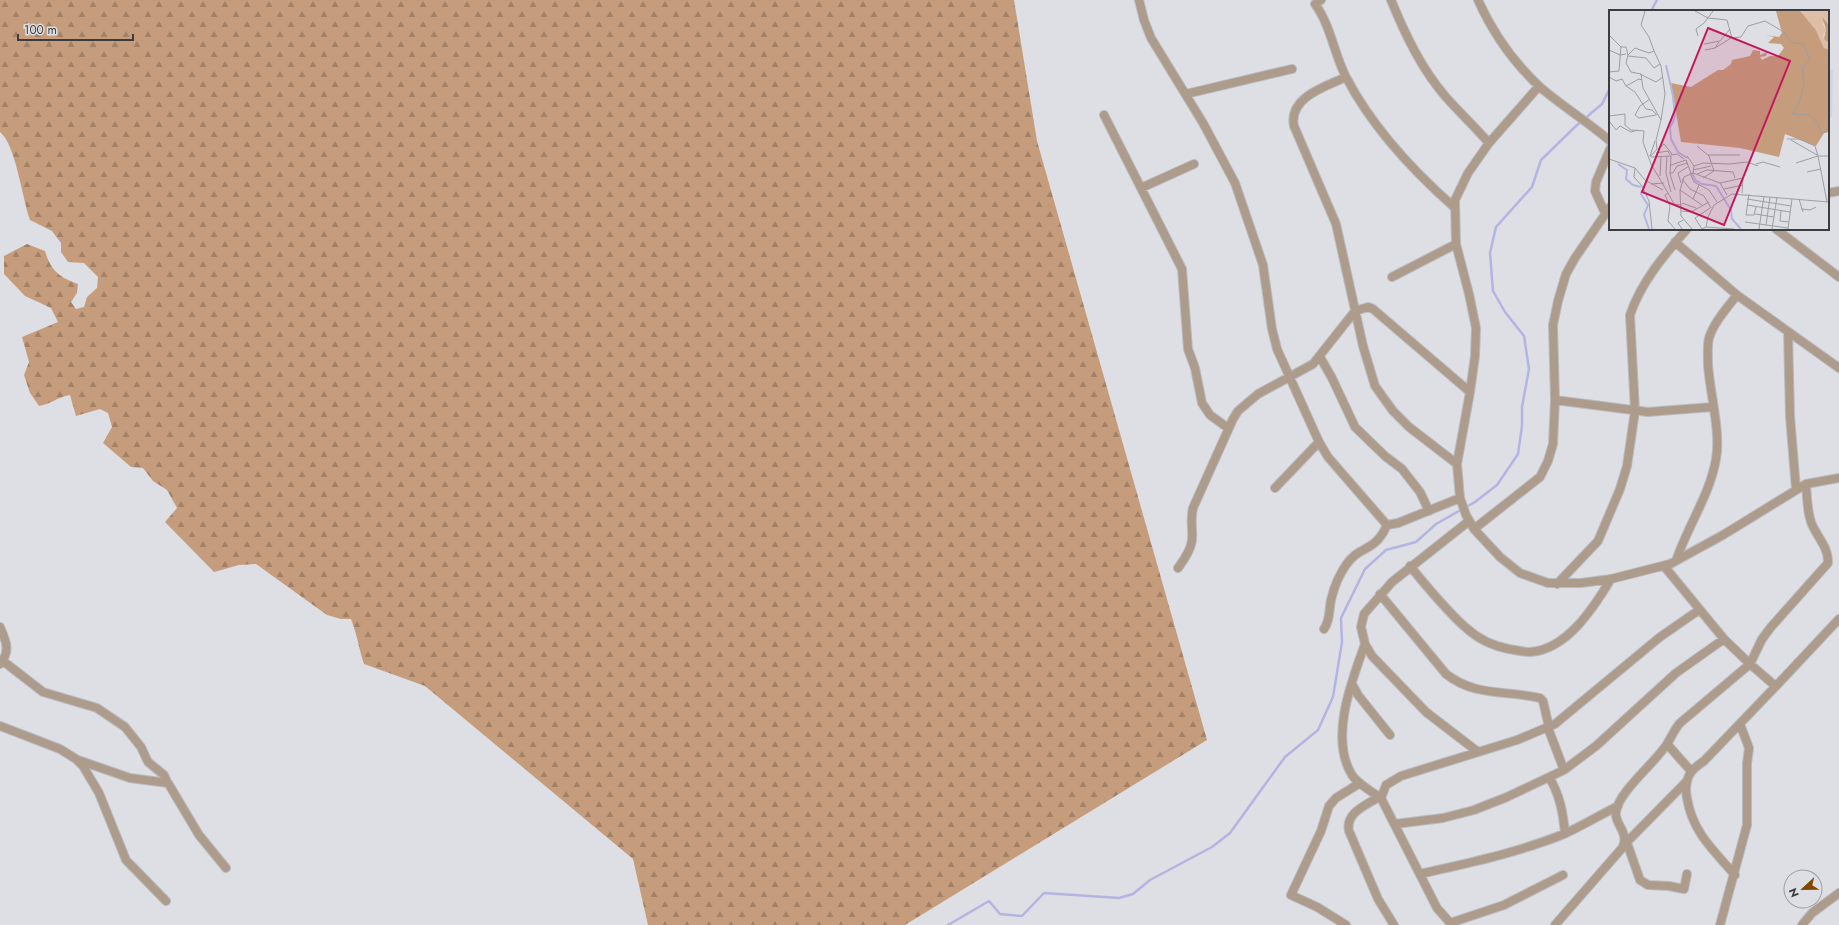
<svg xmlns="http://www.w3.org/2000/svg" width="1839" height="925" font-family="Jost,sans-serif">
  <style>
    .built { fill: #d3d4e0 }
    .forest { fill: url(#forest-firs) }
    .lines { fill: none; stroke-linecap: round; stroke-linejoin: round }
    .stream { stroke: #b4b4e3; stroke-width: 2.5 }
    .street-casing { stroke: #babbbf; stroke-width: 10 }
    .street { stroke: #ad9b8c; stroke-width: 8 }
    .inset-river { fill: none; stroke: #b4b4e3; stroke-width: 2 }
    .inset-road { fill: none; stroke: #9d9ea2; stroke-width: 1 }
    .view { fill: #c2185b; fill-opacity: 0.15; stroke: #c2185b; stroke-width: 2 }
    .inset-edge { fill: none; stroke: #3c3c3e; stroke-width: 2 }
  </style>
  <defs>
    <pattern id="forest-firs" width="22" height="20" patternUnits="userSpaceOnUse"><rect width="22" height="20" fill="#c69d7c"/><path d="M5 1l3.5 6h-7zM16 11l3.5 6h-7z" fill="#a28167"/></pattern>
  </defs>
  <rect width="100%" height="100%" fill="#dedfe4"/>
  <!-- built -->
  <path class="built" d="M1828,70H1833L1832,117H1828Z"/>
  <!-- forest -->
  <path class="forest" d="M0,0H1014L1037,141L1207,740L905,925H648L633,859L425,686L364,664C359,649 357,634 351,619H341L327,615L256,564L239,565L214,572L165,522L177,508L167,490L153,481L143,468L131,467L103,443L112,427L108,413L100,409L76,416L70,395C58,397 51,404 39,406L30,393L24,375L29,362L22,337L58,322L51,308L25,296L4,274V256L27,244L45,251C51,271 59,277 78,284L77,293L71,302L76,309L84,307L87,297L97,288L98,277L84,263L68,262L61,252V243L52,231L30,220C22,198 16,145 0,132Z"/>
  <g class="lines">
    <!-- stream -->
    <path class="stream" d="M1651,11L1657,0
      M948,925L989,901L1000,914L1022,916L1044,893L1119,898L1133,894L1150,880L1212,847L1230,833L1285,757L1318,730L1333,697L1342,642L1341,618L1365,569L1386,550L1416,542L1436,524L1475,502L1497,485L1518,454L1522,426V407L1529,369L1524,336L1505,312L1493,291L1490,253L1496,227L1532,187L1541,160L1576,126L1602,104L1610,88"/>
    <!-- street casing -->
    <g class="street-casing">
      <path id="street" d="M1139,0L1144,20L1151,38L1203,123L1235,183L1263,265L1272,329L1277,349L1319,442L1328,457L1387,525L1398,523L1460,498
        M1321,0L1315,4C1331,26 1334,54 1346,77C1372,127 1412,170 1454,207
        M1391,0C1405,34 1421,68 1445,96C1459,112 1475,127 1489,143
        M1478,0C1492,31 1514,63 1540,87C1562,106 1588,122 1610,141
        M1346,77C1327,86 1288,97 1294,126L1336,224L1363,346L1375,386L1393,411L1409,427L1457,464
        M1539,86L1489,143L1468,173L1455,200L1456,244L1469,294L1476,328L1475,356L1470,392L1457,464L1460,498L1466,515L1474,529L1500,557L1520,573L1548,583H1581L1611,579L1670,564L1723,535L1806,484L1839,478
        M1186,94L1292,69
        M1104,115L1182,269L1188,349L1195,368L1202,403L1210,415L1228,428
        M1141,188L1194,164
        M1828,193L1839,191
        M1605,213L1595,191L1596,182L1610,149
        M1776,229L1839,277
        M1675,242L1737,295L1839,368
        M1392,277L1456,244
        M1788,332L1790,416L1796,489
        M1320,357L1332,378L1355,427L1385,456L1402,469L1420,492L1429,511
        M1555,400L1648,412L1712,407
        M1275,488L1319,442
        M1469,521L1392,582L1364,614L1361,627L1365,644L1372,656L1426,712L1478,752
        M1474,529L1540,477L1548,461L1553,444L1555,400L1553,325L1558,301L1566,274L1575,258L1610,207
        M1676,561C1687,527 1710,495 1716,459C1721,432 1710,394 1708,365C1708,357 1707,346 1709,338C1714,322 1727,308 1737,295
        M1410,566C1427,587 1445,609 1465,627C1477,638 1493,646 1509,649C1516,650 1523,652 1530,652C1567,650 1594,607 1611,579
        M1664,566L1724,639L1750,664L1762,639L1771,627L1828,563C1829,547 1816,536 1811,522C1807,510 1807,497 1806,484
        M1178,568C1184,560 1191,550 1192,540C1193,528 1190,520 1193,508L1233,419L1238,411L1258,394L1313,364L1355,311L1368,307L1373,309L1470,392
        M1557,584L1598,541L1620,489L1627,466L1635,411L1630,315C1641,282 1665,254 1687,229
        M1380,594L1446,674C1475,697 1506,690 1540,698L1543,701L1549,727
        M0,627C6,641 11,651 0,664
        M1324,629C1330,621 1329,610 1331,600C1334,587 1339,575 1346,565C1359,545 1375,553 1387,525
        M1365,644C1352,680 1329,738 1352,775C1358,784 1372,792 1381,798
        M3,661L43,692L97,708L125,727L141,747L148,762L164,775L167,782
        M1352,684L1358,695L1390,735
        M0,726L60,749L76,759L83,766L99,793L126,860L166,901
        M1548,728L1564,770
        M1667,744L1691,771
        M78,760L130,778L168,783L199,835L226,868
        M1549,777C1560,795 1563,813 1565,833
        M1379,797C1366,805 1345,813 1349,831L1378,899L1394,925
        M1395,824L1443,818L1474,810L1507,797L1564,770L1596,746L1676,673L1724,639
        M1627,843L1640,880L1648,885L1669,886L1684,889L1687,874
        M1623,846L1687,781
        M1420,874C1468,863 1517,853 1564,834C1582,826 1600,815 1618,806
        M1735,875C1713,850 1692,831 1687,798C1685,789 1686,778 1692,771C1695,767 1700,764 1704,761L1777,685
        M1450,923L1504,905L1563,875
        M1346,925L1317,907L1291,895L1321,831L1329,806L1336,798L1360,783
        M1452,925L1437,908L1381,798L1386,785L1401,776L1517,740L1555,724L1660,637L1699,610
        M1555,925L1623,847C1629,831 1614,824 1616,812C1618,792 1656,762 1667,744C1672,736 1674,730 1680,723L1750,664L1773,684L1777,685L1839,619
        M1720,925L1747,825V763L1749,748L1740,724
        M1802,925L1812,913L1839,893"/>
    </g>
    <!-- street -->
    <use href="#street" class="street"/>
  </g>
  <!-- overview -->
  <g transform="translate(1609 10)">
    <rect width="220" height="220" fill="#dedfe4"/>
    <path d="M190,1H220V15L213,13L217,19L214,27L220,33V39L215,38L207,20Z" fill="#debfa6"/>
    <path d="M167,1H191L207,20L215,38L220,39V122L215,123L207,136L176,124L170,147L131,138L72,132L62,73L82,77L109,60H114L122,54L123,50L141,46L144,40L151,41V45L158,42L157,46L151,47L153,50L161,46H169L175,38L172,34L159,33L165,27L156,25L170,27L173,23ZM213,7L220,15V33L215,29L217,19Z" fill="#c69d7c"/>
    <path class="inset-river" d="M57,55L64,86L66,107L61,118L62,129L69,142L78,148M9,154L18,160L17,169L24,175L32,177M83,163L86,170L93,174L107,176L122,200L123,209L132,219M33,180L32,184L39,195L35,205L40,219"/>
    <path class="inset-road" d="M36,1L32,15L40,27L45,41L40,43L26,38L19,45L17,53L22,62L32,64L34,78L52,110L47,130L48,139L41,147M86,1L99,8L118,10L123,28L132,27L139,16L156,11L175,22L184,33L194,34L201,50L193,57L195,75L189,96L183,104L201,105L209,114L212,123L220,121M0,25L12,37H17L19,45M89,26L87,19L95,13L104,1M95,34L111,31L121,19M106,38L122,28M0,40L11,45L17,44M96,40L106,38L110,32M45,41L52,56L56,84L52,110M19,46L37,48L45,58L51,54M0,62L10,61L12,36M31,64L47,72L54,67M0,67L7,71L13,69L17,76L26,82L37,99L43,100L48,105M17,76L30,69L33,70M41,89L31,96L26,105L30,108L47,105M0,106L16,104V115L22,120L35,121L34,132L42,154L59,183L56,185L61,196L59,211L66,219M0,111L7,120L11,116L22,122L29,120M178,129H190L206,136L209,146L187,153M182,130L208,145M88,136L100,146L105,161L94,168M49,139L55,134L63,144M47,143L59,141L61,145M62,145L68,144L75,149M99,145H131M41,146L46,131M58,146L57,163L62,182M78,146L85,156M42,147L62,146L61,164L66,180M0,149L26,158L25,167L33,176L40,191L43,219M147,154L154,152L171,157M62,155L77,150L82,163M26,158L36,170L54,180M84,160L102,156M198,162L212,159M61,163H64L68,156L79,153M81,163L85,172L100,180L108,192M84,163L85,156L94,153L121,154L138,152L149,156M88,164L98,160L124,162L126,168M51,166L52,146M73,169L81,179L95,186L102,198M72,173L69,163L80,156M111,173L134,168L133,183M42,174L55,173M115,179L134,175M71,180L93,195M59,183L65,194L73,195M140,184L137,205H145L147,197M84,189L90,175M138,189L182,196M190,189L194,202M218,192L209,146H220M73,193L87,198M138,195L181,202M192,199L201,200L207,197M72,201L82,202L100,192M172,201L171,211L180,212M146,204L165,207M136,212L179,218M157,215L161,187M97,217L125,219M73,219L69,213L74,210M83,219L72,206L71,180L75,167L84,163L111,173L118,185M93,219L97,217L99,207L105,195L123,184L220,192M93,219L86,208L101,198M150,219L155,186M163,219L168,187M179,219L183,189"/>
    <path class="view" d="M99,18L181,51L115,215L33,182Z"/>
    <rect width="220" height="220" class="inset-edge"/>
  </g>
  <!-- north arrow -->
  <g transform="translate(1803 889) rotate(248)"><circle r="19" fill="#dedfe4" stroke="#9d9ea2"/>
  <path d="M0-3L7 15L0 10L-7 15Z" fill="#834700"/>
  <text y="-6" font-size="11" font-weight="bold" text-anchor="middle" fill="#3c3c3e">N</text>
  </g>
  <!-- scale -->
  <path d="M18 34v6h115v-6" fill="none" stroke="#3c3c3e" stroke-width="2"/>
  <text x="24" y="34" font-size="12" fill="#3c3c3e" stroke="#dedfe4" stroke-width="3" paint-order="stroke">100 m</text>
</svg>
